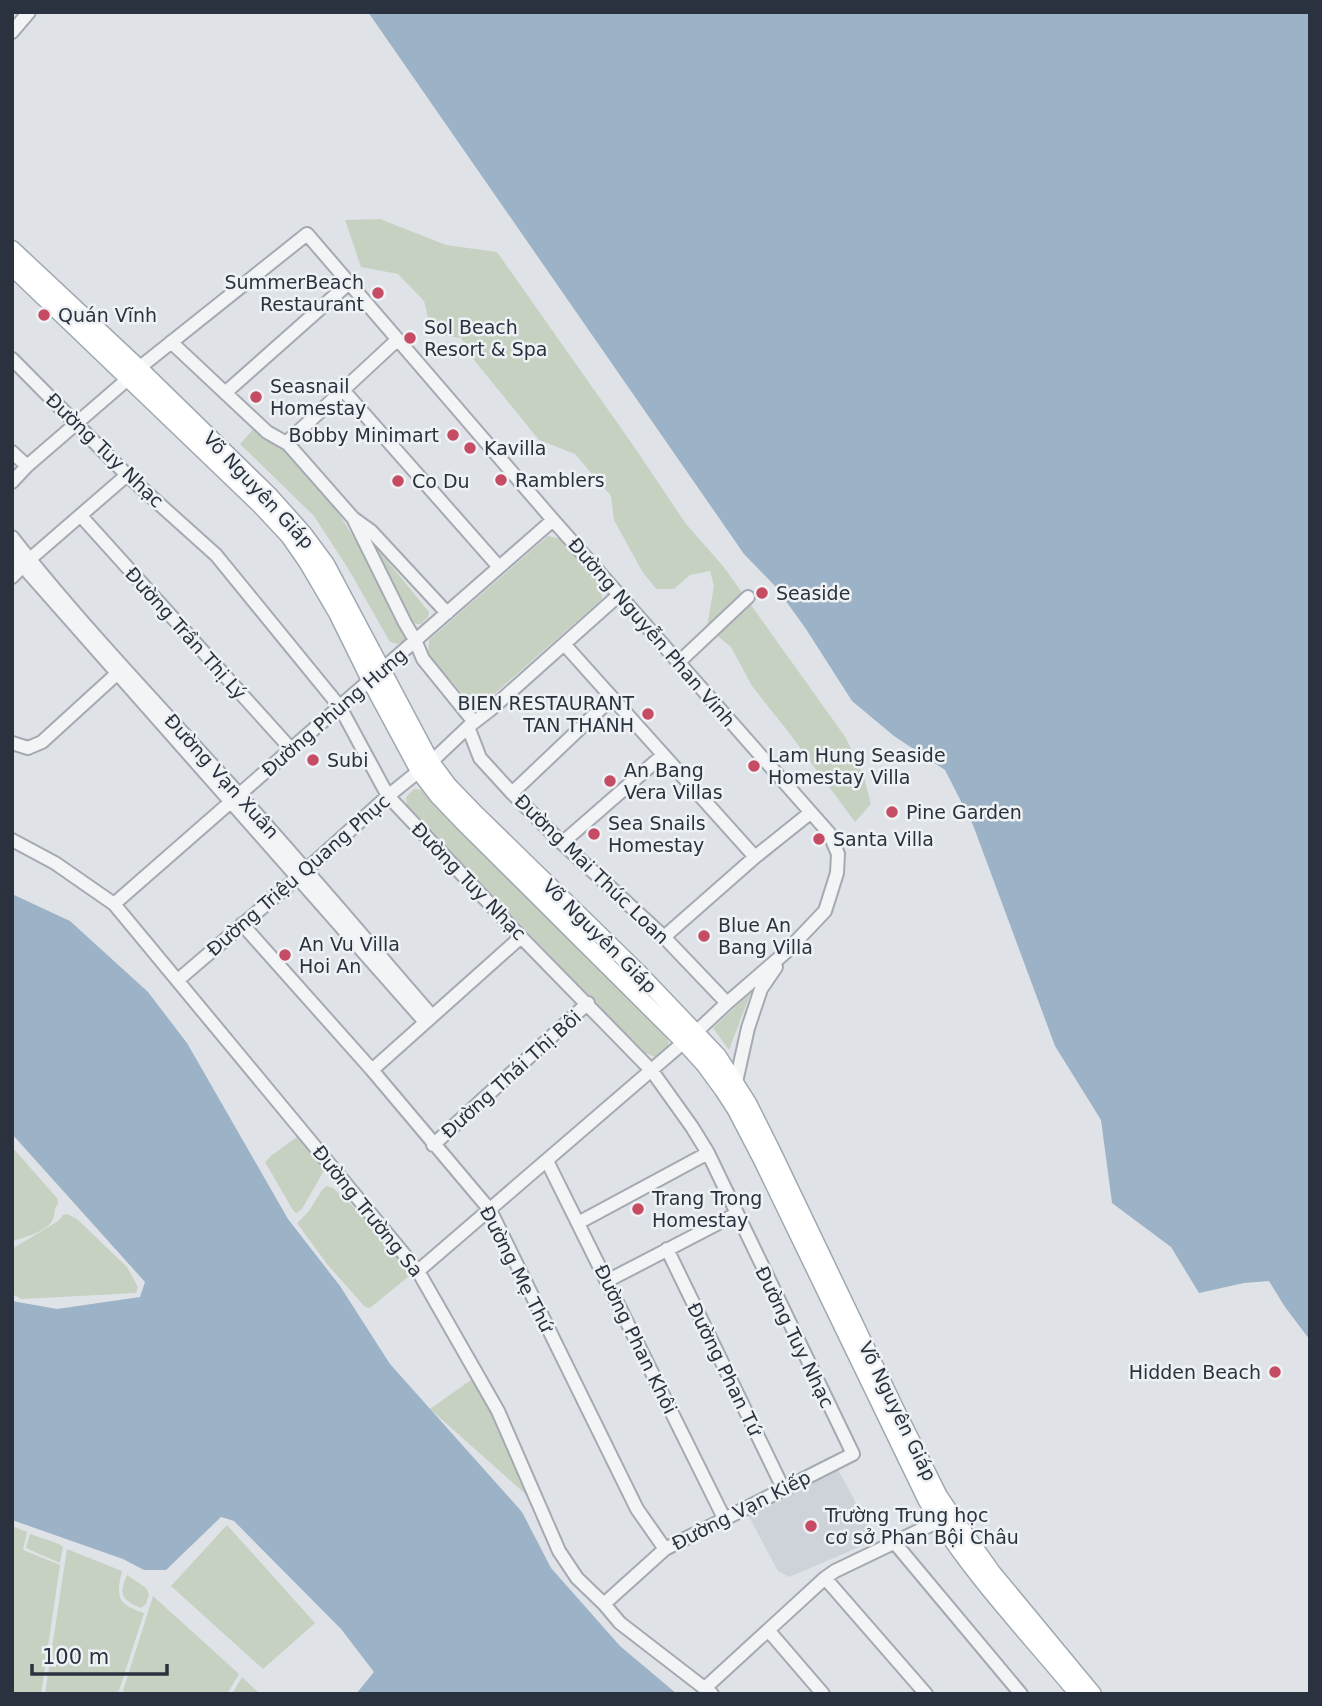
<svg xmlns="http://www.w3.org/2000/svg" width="1322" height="1706" font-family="'DejaVu Sans',sans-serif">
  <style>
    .built { fill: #ced2d9 }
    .green { fill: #c6d1c1 }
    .water { fill: #9cb2c6 }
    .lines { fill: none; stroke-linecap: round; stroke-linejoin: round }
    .minor-casing { stroke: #a5aab2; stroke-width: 16 }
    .major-casing { stroke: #9fa8b2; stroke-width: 19 }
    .minor { stroke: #f2f4f6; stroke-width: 12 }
    .major { stroke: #fff; stroke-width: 16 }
    .poi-dot { fill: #c54c63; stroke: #eff2f5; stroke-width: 2.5 }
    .labels { text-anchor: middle; stroke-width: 5; stroke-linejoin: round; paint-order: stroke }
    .poi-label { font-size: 19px; fill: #29323e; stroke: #eff2f5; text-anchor: start }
    .street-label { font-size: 19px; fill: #29323e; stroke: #eff2f5 }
  </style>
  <rect width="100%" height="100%" fill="#dfe3e8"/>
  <!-- built -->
  <path class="built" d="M835,1464L876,1540L789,1577L778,1571L746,1511Z"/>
  <!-- green -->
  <path class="green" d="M380,219L446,245L497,252L635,448L686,524L723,566L846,738L864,777L871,804L855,822L790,734L752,686L731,647L707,627L714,586L710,571L690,575L674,589H656L642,571L614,520L611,496L575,454L539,440L474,360L461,338L432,334L424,301L398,274L361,267L345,220Z
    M259,423L329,498L366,557L406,633L405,642L397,644L390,642L349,570L314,516L240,444Z
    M548,536L561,539L600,583L602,599L486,701L470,702L428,655L429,640Z
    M380,552L429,612L428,617L421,624H416L410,618L378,554Z
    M414,789L424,790L665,1033L669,1043L664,1054L655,1057L643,1052L407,806L406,797Z
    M751,992L729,1050L713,1028Z
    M301,1134L324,1168L323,1172L302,1209L297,1213L294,1212L265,1162L272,1155Z
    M12,1147L57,1198L58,1203C54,1209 55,1213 53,1219C49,1231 23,1238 12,1241Z
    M327,1186L333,1188L379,1231L411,1272L408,1277L370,1308L365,1307L327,1264L297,1223L309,1211L322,1190Z
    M67,1214L77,1219L127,1267L138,1287L136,1293L22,1299L12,1294V1249L58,1221L63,1215Z
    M478,1375L530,1498L430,1409Z
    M227,1525L315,1623L263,1669L171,1586Z
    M12,1526L27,1532L23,1550L60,1565L41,1694H12Z
    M30,1534L59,1544L63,1547L60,1563L26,1548Z
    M67,1549L122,1571C116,1597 117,1604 144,1613L118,1694H45Z
    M127,1575L146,1588L149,1594L146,1604L141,1608C122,1600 118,1595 127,1575Z
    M153,1596L239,1674L227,1694H122Z
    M242,1677L260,1694H232Z"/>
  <!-- water -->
  <path class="water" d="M368,12H1310V1340L1285,1307L1269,1281L1244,1283L1199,1293L1171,1247L1112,1203L1101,1120L1055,1046L973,825L945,770L894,736L852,701L806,629L775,586L744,554Z
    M12,894L70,921L148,992L187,1043L288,1219L340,1286L390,1364L522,1512L551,1568L620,1646L677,1694H356L374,1672L341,1629L234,1521L221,1517L166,1570H144L123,1559L12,1520V1301L57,1309L140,1297L145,1282L12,1134Z"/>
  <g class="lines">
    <!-- minor casing -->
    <g class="minor-casing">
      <path id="minor" d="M12,32L29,12
        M171,342L267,432L288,444L353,518L405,623L415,640L423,659L474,722
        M12,359L127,475L216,555L340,707L388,796L521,937L652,1071L692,1127L708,1153L853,1454L665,1549L604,1604
        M139,368L307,234L553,520L829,833L838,854L837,873L825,911L786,952L727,1003L696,1032
        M343,390L499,567
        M225,393L349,283
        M286,443L397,340
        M12,452L27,466
        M12,482L27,466L129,378
        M81,516L291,749
        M353,518L371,531L447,613
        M12,537C82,626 161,708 237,792C303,865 367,941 432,1016
        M12,554L425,1022
        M12,577L30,559L127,475
        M564,644L755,857
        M679,662L748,597
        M468,727L480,758L512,793L562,843L664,937L727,1003
        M12,743L28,748L42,742L121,670
        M431,762L468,727L490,710L620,594
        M512,793L612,698
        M12,840L55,863L114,904L418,1271L498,1411L559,1551L577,1578L604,1604L620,1623L712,1694
        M562,843L663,755
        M114,904L553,520
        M242,924L372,1070L490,1210L637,1509L665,1549
        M664,937L755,857L810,813
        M178,980L306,870L388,796L419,771
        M372,1070L521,937
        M736,1082L748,1028L761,989L776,967
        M433,1145L588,1003
        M547,1161L724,1518
        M578,1223L708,1153
        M667,1249L783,1488
        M418,1271L684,1042
        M607,1281L736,1214
        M894,1542L1021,1694
        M825,1578L926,1694
        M768,1630L823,1694
        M705,1688L825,1578L835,1571L939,1521"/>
    </g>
    <!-- major casing -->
    <g class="major-casing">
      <path id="major" d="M12,249L139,368L270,496L303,533L326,564L431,762L448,785L475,813L639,973L718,1056L748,1103L773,1153L895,1408L939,1496L960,1527L992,1572L1093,1694
        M12,267L260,505L289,536L307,562L337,613L370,680L419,771L438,796L461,820L684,1042L704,1064L723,1090L736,1110L761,1158L927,1501C968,1571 1026,1631 1078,1694"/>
    </g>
    <!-- minor -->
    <use href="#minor" class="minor"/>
    <!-- major -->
    <use href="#major" class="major"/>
  </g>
  <!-- markers -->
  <g class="poi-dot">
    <circle cx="378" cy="293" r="7"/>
    <circle cx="44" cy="315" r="7"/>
    <circle cx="410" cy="338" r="7"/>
    <circle cx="256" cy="397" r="7"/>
    <circle cx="453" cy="435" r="7"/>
    <circle cx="470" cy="448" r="7"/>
    <circle cx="501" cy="480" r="7"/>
    <circle cx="398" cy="481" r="7"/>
    <circle cx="762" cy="593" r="7"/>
    <circle cx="648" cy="714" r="7"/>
    <circle cx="313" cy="760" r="7"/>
    <circle cx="754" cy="766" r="7"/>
    <circle cx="610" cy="781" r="7"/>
    <circle cx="892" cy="812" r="7"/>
    <circle cx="594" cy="834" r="7"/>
    <circle cx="819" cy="839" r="7"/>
    <circle cx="704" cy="936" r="7"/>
    <circle cx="285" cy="955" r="7"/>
    <circle cx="638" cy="1209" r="7"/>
    <circle cx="1275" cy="1372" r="7"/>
    <circle cx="811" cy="1526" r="7"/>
  </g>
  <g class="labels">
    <!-- poi labels -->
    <g class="poi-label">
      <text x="364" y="289" text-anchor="end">SummerBeach<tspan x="364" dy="22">Restaurant</tspan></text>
      <text x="58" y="322">Quán Vĩnh</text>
      <text x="424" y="334">Sol Beach<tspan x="424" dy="22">Resort &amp; Spa</tspan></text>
      <text x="270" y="393">Seasnail<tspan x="270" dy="22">Homestay</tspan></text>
      <text x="439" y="442" text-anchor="end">Bobby Minimart</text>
      <text x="484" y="455">Kavilla</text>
      <text x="515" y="487">Ramblers</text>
      <text x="412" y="488">Co Du</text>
      <text x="776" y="600">Seaside</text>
      <text x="634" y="710" text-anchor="end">BIEN RESTAURANT<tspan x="634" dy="22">TAN THANH</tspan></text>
      <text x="768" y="762">Lam Hung Seaside<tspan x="768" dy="22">Homestay Villa</tspan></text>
      <text x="327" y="767">Subi</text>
      <text x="624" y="777">An Bang<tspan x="624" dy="22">Vera Villas</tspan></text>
      <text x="906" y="819">Pine Garden</text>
      <text x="608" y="830">Sea Snails<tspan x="608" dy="22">Homestay</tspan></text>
      <text x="833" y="846">Santa Villa</text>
      <text x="718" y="932">Blue An<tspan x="718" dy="22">Bang Villa</tspan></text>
      <text x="299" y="951">An Vu Villa<tspan x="299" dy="22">Hoi An</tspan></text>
      <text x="652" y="1205">Trang Trong<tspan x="652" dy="22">Homestay</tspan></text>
      <text x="1261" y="1379" text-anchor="end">Hidden Beach</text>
      <text x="825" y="1522">Trường Trung học<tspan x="825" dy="22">cơ sở Phan Bội Châu</tspan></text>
    </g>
    <!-- street labels -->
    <g class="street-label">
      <text transform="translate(105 450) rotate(44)" y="7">Đường Tuy Nhạc</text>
      <text transform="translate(259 490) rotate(47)" y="7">Võ Nguyên Giáp</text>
      <text transform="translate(652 632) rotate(49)" y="7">Đường Nguyễn Phan Vinh</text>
      <text transform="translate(186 633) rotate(48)" y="7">Đường Trần Thị Lý</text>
      <text transform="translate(334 712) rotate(-41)" y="7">Đường Phùng Hưng</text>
      <text transform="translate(222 776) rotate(48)" y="7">Đường Vạn Xuân</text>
      <text transform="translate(592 869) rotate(44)" y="7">Đường Mai Thúc Loan</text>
      <text transform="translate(298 875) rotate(-41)" y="7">Đường Triệu Quang Phục</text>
      <text transform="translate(469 881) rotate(46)" y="7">Đường Tuy Nhạc</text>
      <text transform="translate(600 936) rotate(45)" y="7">Võ Nguyên Giáp</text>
      <text transform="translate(511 1074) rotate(-42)" y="7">Đường Thái Thị Bôi</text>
      <text transform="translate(368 1211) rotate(51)" y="7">Đường Trường Sa</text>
      <text transform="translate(517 1269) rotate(63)" y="7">Đường Mẹ Thứ</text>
      <text transform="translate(795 1337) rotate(64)" y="7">Đường Tuy Nhạc</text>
      <text transform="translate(636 1339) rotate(64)" y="7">Đường Phan Khôi</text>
      <text transform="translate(725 1369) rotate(64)" y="7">Đường Phan Tứ</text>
      <text transform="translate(898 1411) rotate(64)" y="7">Võ Nguyên Giáp</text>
      <text transform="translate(741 1510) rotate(-27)" y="7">Đường Vạn Kiếp</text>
    </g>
  </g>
  <!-- border -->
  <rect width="1322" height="1706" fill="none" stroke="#29323e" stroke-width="28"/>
  <!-- scale -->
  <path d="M32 1664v10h135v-10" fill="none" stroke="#29323e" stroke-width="3.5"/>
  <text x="42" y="1664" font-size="21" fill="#29323e" stroke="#eff2f5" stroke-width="5" paint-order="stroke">100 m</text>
</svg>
